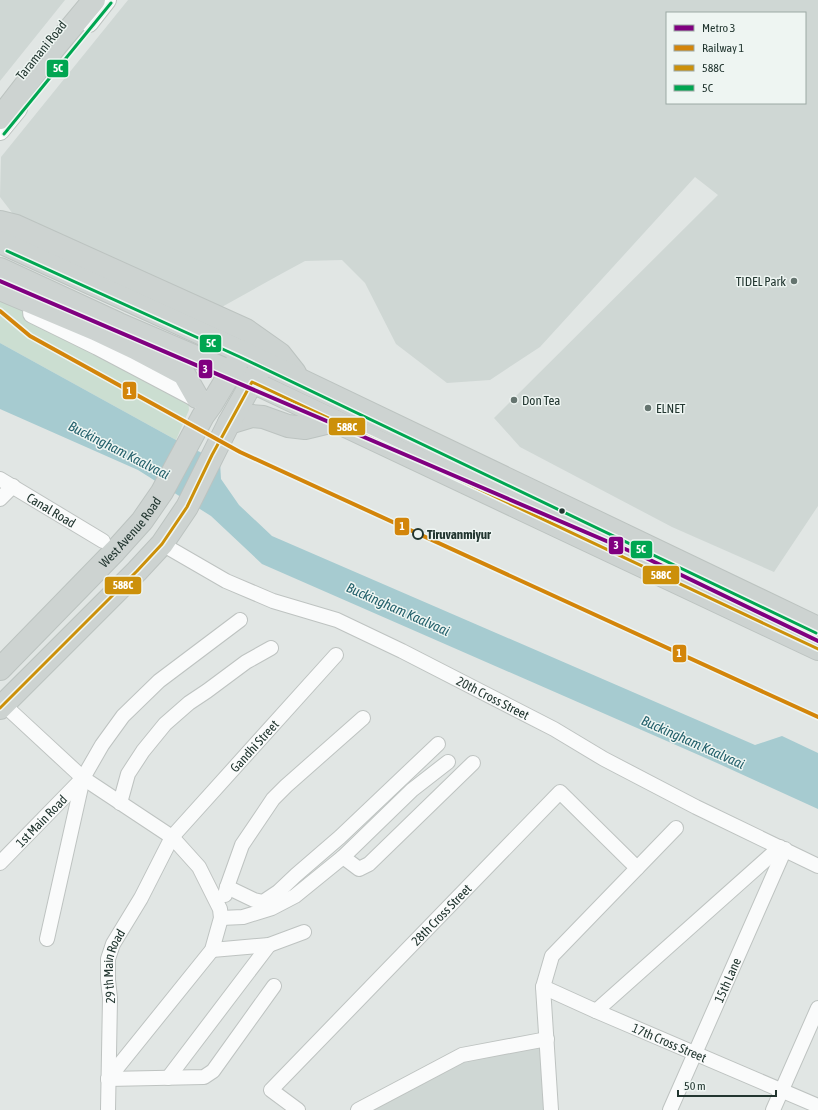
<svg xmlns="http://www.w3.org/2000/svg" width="818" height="1110" font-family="'Asap Condensed',sans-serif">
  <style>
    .built { fill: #cfd7d4; fill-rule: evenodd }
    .green { fill: #cbded1 }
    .water { fill: #a6cbd0 }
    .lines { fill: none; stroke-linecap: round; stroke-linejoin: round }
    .minor-casing { stroke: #bec3c1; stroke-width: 16 }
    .tertiary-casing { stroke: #bec3c1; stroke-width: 20 }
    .secondary-casing { stroke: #bec3c1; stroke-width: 22 }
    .primary-casing { stroke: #bcc3c0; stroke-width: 24 }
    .minor { stroke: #fafbfb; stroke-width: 14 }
    .tertiary { stroke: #fafbfb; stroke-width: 18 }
    .secondary { stroke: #fafbfb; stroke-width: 20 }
    .primary { stroke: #cdd3d1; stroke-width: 22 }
    .bus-1-casing { stroke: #eef5f2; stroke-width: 6 }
    .bus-2-casing { stroke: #eef5f2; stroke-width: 6 }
    .bus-1 { stroke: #cc900a; stroke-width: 3 }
    .bus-2 { stroke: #00a651; stroke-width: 3 }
    .rail-1-casing { stroke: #eef5f2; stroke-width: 7 }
    .rail-1 { stroke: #d3850a; stroke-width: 4 }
    .metro-1-casing { stroke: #eef5f2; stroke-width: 7 }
    .metro-1 { stroke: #800080; stroke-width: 4 }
    .poi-dot { fill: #65746f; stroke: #eef5f2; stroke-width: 1.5 }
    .bus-dot { fill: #223630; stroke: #eef5f2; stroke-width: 1.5 }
    .stop-dot { fill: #eef5f2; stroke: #223630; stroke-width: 2 }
    .labels { text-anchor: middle; stroke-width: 3; stroke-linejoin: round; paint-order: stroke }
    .street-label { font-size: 13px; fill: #223630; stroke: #eef5f2 }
    .poi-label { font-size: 13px; fill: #223630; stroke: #eef5f2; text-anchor: start }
    .stop-label { font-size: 13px; font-weight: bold; fill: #223630; stroke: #eef5f2; text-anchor: start }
    .water-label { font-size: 14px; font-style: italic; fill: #23606b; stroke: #eef5f2 }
    .line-badge { stroke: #eef5f2; stroke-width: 1.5 }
    .badge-label { font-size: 11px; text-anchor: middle; font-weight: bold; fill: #fff }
  </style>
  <rect width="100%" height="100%" fill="#e1e6e4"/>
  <!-- built -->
  <path class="built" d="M0,0H65L0,81Z
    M128,0H818V506L774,572L672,527L520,447L494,418L718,195L695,177L540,347L490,380L447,383L396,344L365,283L342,260L305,261L281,274L220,308L13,214L0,197L1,157ZM667,13H805V103H667Z
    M547,1039L551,1110H358L462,1055Z"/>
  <!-- green -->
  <path class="green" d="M0,295L188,399L189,410L176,440L0,343Z"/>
  <!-- water -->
  <path class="water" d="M0,343L176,440L220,462L221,479L239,505L272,536L755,745L782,736L818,753V809L717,763L262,564L211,516L138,470L0,409Z"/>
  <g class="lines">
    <!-- minor casing -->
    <g class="minor-casing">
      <g id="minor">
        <path id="s1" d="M0,479L103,541"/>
        <path d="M0,499L13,486"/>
        <path id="s2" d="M162,544L226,581L273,601L337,620L402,651L554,729L604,759L696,807L818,866"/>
        <path d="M3,704L83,778L172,837L199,867L220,909L221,918L212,950L108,1079"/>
        <path d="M120,803L128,774L143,751L165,724L189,703L207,691L246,662L271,648"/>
        <path d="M343,857L359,869L369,864L473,763"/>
        <path id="s3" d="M0,863L83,778"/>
        <path d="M227,887L254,900L263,902L278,892L296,875L340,837L438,744"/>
        <path d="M225,895L227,887L242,845L273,799L286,786L363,718"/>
        <path d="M221,918L243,917L272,908L295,896L343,857L412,790L448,762"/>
        <path d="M47,939L83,778L102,745L123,716L159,681L240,620"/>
        <path d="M212,950L269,945L304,932"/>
        <path id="s4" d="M543,987L596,1011L818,1106"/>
        <path d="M596,1011L780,847"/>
        <path d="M168,1078L269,945"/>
        <path d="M108,1079L204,1077L213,1071L274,986"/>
        <path id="s5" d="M108,1110L110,998L108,980V959L113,944L141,898L172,837L336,655"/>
        <path id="s6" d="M298,1110L271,1090L560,792L637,868"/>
        <path d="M358,1110L462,1055L547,1039"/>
        <path d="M551,1110L543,987L552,956L676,828"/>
        <path id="s7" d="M670,1110L785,849"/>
        <path d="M773,1110L818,1008"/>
      </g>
    </g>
    <!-- tertiary casing -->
    <g class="tertiary-casing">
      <path id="tertiary" d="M89,23L107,0
        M0,131L18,109"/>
    </g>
    <!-- secondary casing -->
    <g class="secondary-casing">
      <path id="secondary" d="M33,313L98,345L204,401"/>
    </g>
    <!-- primary casing -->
    <g class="primary-casing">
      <g id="primary">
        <path d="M0,118L54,48L94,0"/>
        <path d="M0,222L16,226L246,330L280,354L295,373"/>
        <path d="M0,242L242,352L818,628"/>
        <path d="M0,269L119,324L231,372L818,649"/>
        <path d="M0,289L95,329L135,348L184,374L197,397"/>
        <path d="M229,423L252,416L263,417L288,426L305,428L334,421"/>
        <path id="s8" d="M0,669L115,551L142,521L162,492L203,416L211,405L238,360"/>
        <path d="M0,708L137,571L162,544L187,507L229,423L259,370"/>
      </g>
    </g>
    <!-- minor -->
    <use href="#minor" class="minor"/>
    <!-- tertiary -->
    <use href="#tertiary" class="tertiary"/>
    <!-- secondary -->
    <use href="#secondary" class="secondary"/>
    <!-- primary -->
    <use href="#primary" class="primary"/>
    <!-- bus-1 casing -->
    <g class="bus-1-casing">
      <path id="bus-1" d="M0,708L137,571L162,544L187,507L212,455L252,382L818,649"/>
    </g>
    <!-- bus-2 casing -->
    <g class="bus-2-casing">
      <path id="bus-2" d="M4,134L111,3
        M7,251L240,357L816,633"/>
    </g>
    <!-- bus-1 -->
    <use href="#bus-1" class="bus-1"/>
    <!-- bus-2 -->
    <use href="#bus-2" class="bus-2"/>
    <!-- rail-1 casing -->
    <g class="rail-1-casing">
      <path id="rail-1" d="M0,311L30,336L240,452L818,717"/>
    </g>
    <!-- rail-1 -->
    <use href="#rail-1" class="rail-1"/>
    <!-- metro-1 casing -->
    <g class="metro-1-casing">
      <path id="metro-1" d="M0,281L646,558L818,641"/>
    </g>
    <!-- metro-1 -->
    <use href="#metro-1" class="metro-1"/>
  </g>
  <!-- markers -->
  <g class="poi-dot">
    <circle cx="794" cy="281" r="4"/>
    <circle cx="514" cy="400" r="4"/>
    <circle cx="648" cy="408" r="4"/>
  </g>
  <circle class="bus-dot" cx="562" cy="511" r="3.5"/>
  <circle class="stop-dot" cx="418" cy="534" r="5"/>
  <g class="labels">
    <!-- street labels -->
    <g class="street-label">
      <text transform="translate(41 50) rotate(-51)" y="5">Taramani Road</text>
      <text dy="5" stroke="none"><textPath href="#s1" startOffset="60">Canal Road</textPath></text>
      <text dy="5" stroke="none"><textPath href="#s8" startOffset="189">West Avenue Road</textPath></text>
      <text dy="5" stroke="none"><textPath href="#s2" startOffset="366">20th Cross Street</textPath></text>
      <text dy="5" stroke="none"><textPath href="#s5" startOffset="412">Gandhi Street</textPath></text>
      <text dy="5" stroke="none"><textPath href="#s3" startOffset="59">1st Main Road</textPath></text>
      <text dy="5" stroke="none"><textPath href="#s6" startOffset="278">28th Cross Street</textPath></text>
      <text dy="5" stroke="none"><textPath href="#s5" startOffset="145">29 th Main Road</textPath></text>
      <text dy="5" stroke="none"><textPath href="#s7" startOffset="142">15th Lane</textPath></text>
      <text dy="5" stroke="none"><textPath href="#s4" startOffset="138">17th Cross Street</textPath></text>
    </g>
    <!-- poi labels -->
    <g class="poi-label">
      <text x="786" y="286" text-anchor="end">TIDEL Park</text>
      <text x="522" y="405">Don Tea</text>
      <text x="656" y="413">ELNET</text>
    </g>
    <!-- stop labels -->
    <g class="stop-label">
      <text x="427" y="539">Tiruvanmiyur</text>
    </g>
    <!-- water labels -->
    <g class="water-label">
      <text transform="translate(119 450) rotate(27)" y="5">Buckingham Kaalvaai</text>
      <text transform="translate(398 609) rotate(24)" y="5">Buckingham Kaalvaai</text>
      <text transform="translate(693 742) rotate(24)" y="5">Buckingham Kaalvaai</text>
    </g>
  </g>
  <g class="line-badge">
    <rect x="46" y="59" width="23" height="19" rx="4" fill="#00a651"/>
    <rect x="199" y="334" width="23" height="19" rx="4" fill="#00a651"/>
    <rect x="198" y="359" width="15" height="20" rx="4" fill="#800080"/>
    <rect x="122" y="381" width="15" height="19" rx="4" fill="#d3850a"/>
    <rect x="328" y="417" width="38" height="19" rx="4" fill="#cc900a"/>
    <rect x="394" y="517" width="16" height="19" rx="4" fill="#d3850a"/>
    <rect x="608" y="536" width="16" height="19" rx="4" fill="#800080"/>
    <rect x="630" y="540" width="23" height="19" rx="4" fill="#00a651"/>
    <rect x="642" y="565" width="38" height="20" rx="4" fill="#cc900a"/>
    <rect x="104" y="576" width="38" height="19" rx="4" fill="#cc900a"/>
    <rect x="672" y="644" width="15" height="19" rx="4" fill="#d3850a"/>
  </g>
  <g class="badge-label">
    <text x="58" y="72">5C</text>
    <text x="211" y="347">5C</text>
    <text x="205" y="373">3</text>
    <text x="129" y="395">1</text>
    <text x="347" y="431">588C</text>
    <text x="402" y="530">1</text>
    <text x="616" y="549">3</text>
    <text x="641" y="553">5C</text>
    <text x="661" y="579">588C</text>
    <text x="123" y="589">588C</text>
    <text x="679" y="657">1</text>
  </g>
  <!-- legend -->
  <rect x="666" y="12" width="140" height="92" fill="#eef5f2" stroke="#9ca9a4"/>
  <rect x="674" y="25" width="20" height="6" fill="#800080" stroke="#9ca9a4"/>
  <text x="702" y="32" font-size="12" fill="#223630">Metro 3</text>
  <rect x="674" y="45" width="20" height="6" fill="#d3850a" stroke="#9ca9a4"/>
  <text x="702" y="52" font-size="12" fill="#223630">Railway 1</text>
  <rect x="674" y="65" width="20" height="6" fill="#cc900a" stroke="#9ca9a4"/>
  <text x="702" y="72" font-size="12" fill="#223630">588C</text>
  <rect x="674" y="85" width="20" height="6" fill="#00a651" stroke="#9ca9a4"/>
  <text x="702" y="92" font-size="12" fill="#223630">5C</text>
  <!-- scale -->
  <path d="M678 1090v6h98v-6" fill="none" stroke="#223630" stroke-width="2"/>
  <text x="684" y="1090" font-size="12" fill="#223630" stroke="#eef5f2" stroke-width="3" paint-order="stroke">50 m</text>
</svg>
